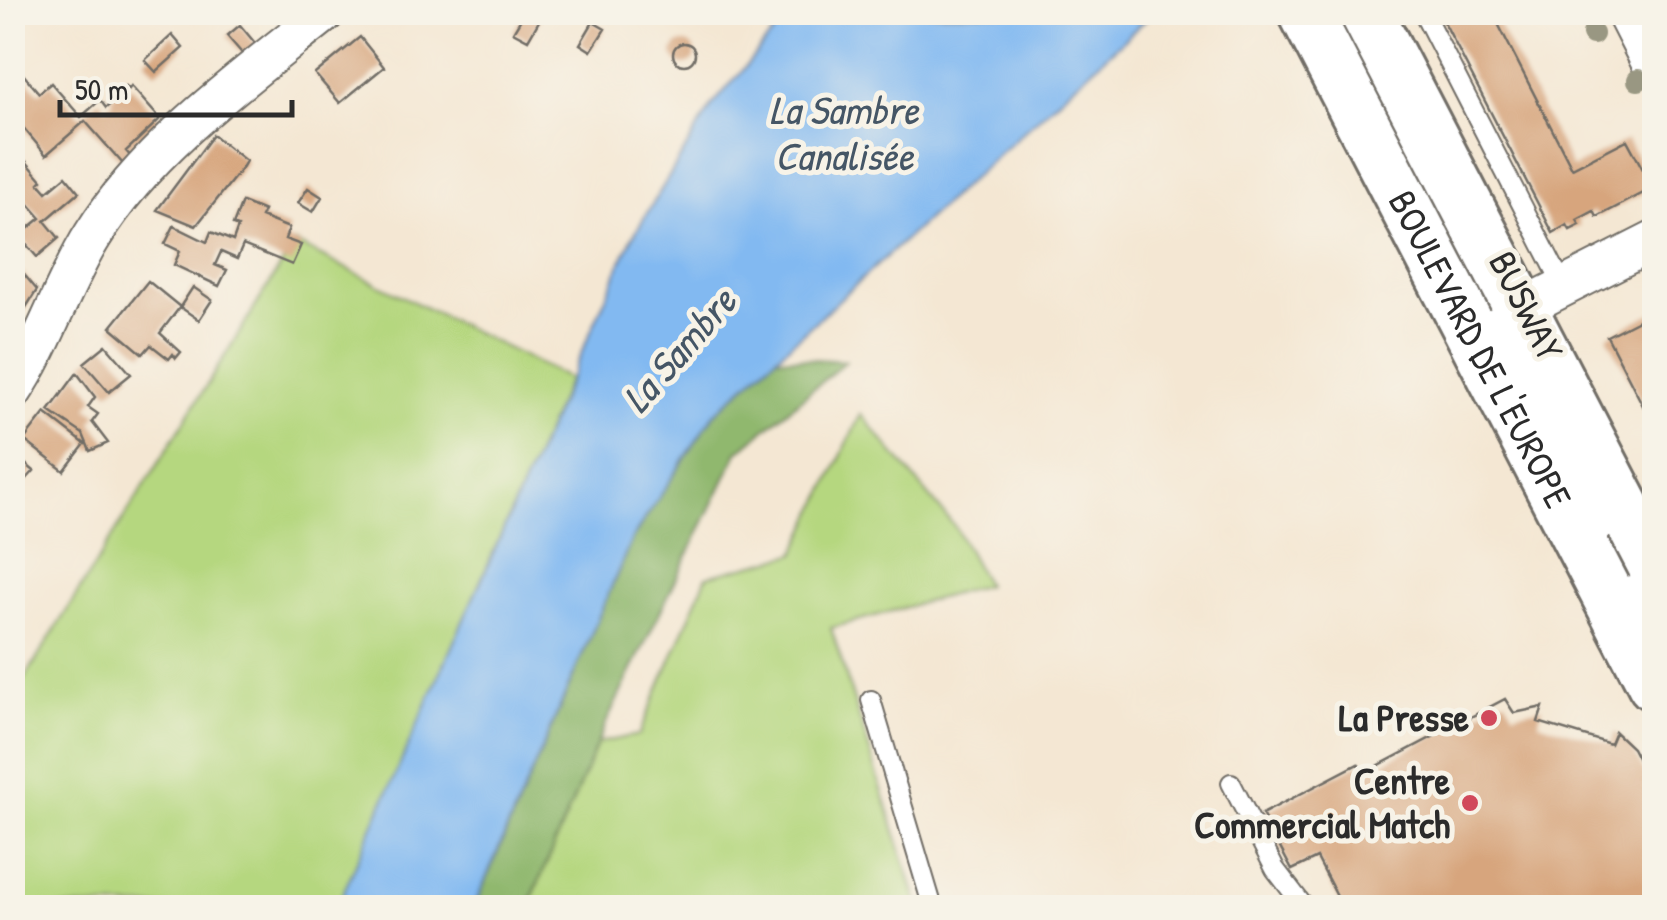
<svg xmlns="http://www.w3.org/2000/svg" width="1667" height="920" font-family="'Patrick Hand',sans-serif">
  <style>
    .green { fill: #b5d77f; stroke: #708155; stroke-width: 2.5 }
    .forest { fill: #90b86e; stroke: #5e724c; stroke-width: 2.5 }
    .water { fill: #82b9f1; stroke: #56728e; stroke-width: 2.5 }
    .building { fill: #d7a57d }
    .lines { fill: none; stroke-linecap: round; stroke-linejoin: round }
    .service-casing { stroke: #716d66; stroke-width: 22 }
    .minor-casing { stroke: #716d66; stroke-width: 42 }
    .secondary-casing { stroke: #716d66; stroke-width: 58 }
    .service { stroke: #fff; stroke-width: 18 }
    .minor { stroke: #fff; stroke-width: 38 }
    .secondary { stroke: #fff; stroke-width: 52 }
    .tree { fill: #999782 }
    .poi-dot { fill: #d1495b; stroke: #f7f3e8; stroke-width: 4 }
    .labels { text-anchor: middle; stroke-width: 10; stroke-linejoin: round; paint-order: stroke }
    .street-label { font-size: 38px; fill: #2b2b2b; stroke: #f7f3e8 }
    .poi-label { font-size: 38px; font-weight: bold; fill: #2b2b2b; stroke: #f7f3e8; text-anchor: end }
    .water-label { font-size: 40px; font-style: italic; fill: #455666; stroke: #f7f3e8 }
  </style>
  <rect width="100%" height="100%" fill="#f7f3e8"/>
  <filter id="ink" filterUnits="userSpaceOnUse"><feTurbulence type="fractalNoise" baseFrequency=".01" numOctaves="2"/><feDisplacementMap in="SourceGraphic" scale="20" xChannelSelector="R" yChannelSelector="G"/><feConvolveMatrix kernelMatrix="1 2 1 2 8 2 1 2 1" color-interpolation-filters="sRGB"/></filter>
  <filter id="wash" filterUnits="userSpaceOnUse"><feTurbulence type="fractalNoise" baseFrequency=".0048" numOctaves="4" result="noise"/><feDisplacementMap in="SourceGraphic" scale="40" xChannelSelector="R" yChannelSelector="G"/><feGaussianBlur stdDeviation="2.25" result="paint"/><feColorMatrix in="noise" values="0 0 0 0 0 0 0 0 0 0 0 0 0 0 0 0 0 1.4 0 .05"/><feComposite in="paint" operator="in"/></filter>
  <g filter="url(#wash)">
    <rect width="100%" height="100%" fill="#f4e7d3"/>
    <!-- green -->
    <path class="green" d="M295,243L569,379L338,907H13L12,699Z
      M861,414L955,527L986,585L831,628L919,907L528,908L597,743L639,735L707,576L795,554Z"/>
    <!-- forest -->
    <path class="forest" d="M776,357L846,361L738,452L606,723L528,907L474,908L632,539L714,414Z"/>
    <!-- water -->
    <path class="water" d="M791,13H1153L714,414L632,539L474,907H337L632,238L711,107Z"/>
    <g id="blocks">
      <!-- building -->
      <path class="building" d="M525,12L543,14L528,40L513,32Z
        M1439,12H1492L1572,168L1627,140L1653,188L1597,217L1594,211L1577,220L1580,225L1570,230L1567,225L1553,233Z
        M593,22L605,29L591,51L580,44Z
        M240,25L260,49L247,59L227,36Z
        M172,35L183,48L156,72L145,60Z
        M360,37L384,67L340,103L315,74Z
        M673 54a11 11 0 1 1 22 0a11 11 0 1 1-22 0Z
        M12,61L39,93L51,83L81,117L100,100L106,108L114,101L111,98L126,86L129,89L131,86L160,119L126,151L132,158L124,165L85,121L46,155L12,114Z
        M213,135L246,161L242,168L196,226L157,210Z
        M12,145L42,180L39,183L47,192L66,176L79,192L45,221L59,238L37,257L19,236L41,218L12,185Z
        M308,188L322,197L313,212L298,203Z
        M242,202L264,211L261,217L289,228L285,239L301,245L292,265L243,245L237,259L221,252L215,265L227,270L219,286L174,265L180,251L165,244L174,226L207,242L211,232L233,241L238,227L233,225Z
        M12,260L37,290L16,323L12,318Z
        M148,281L180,307L160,333L181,352L176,358L173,354L169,359L151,345L143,354L111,327Z
        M193,287L212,300L199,320L180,307Z
        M1654,312V427L1607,336Z
        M106,345L131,374L109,392L84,363Z
        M77,373L95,397L88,407L98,414L92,422L108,443L90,451L83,434L49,411Z
        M45,413L85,444L64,471L24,440Z
        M12,453L34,471L23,483L12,473Z
        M1505,699L1514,713L1543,707L1538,722L1610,744L1615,732L1632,748L1654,791V908H1343L1317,858L1292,870L1262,814L1358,764L1364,773Z"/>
    </g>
  </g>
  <g filter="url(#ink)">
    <use href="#blocks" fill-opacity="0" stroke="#716d66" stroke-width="2.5"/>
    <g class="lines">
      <!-- service casing -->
      <g class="service-casing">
        <path id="service" d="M1423,12L1564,287
          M1495,317L1603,530
          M1631,585L1654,627
          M871,700L933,908
          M1231,783L1275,869L1305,908"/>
      </g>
      <!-- minor casing -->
      <g class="minor-casing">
        <path id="minor" d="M1625,12L1654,69
          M1520,309L1654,241
          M12,392C45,343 62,284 93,235C148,146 245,77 326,12"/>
      </g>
      <!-- secondary casing -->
      <g class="secondary-casing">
        <g id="secondary">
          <path id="s1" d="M1305,12L1654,684"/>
          <path d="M1366,12L1654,565"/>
        </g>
      </g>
      <!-- service -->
      <use href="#service" class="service"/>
      <!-- minor -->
      <use href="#minor" class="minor"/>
      <!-- secondary -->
      <use href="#secondary" class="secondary"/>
    </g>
    <!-- trees -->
    <g class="tree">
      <circle cx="1593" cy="34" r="11"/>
      <circle cx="1638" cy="80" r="11"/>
    </g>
  </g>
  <!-- markers -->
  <g class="poi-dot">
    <circle cx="1489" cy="718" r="10"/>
    <circle cx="1470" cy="803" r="10"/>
  </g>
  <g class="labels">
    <!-- street labels -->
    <g class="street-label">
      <text transform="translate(1526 306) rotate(63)" y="13">BUSWAY</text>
      <text dy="13" stroke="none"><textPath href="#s1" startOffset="380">BOULEVARD DE L'EUROPE</textPath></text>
    </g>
    <!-- poi labels -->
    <g class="poi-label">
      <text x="1469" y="731">La Presse</text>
      <text x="1450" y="794">Centre<tspan x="1450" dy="44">Commercial Match</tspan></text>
    </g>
    <!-- water labels -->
    <g class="water-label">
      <text x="844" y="124">La Sambre<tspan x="844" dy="46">Canalisée</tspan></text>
      <text transform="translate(679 350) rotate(-49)" y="14">La Sambre</text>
    </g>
  </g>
  <!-- margin -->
  <rect width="1667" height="920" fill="none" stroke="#f7f3e8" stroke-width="50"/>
  <!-- scale -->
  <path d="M60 100v15h232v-15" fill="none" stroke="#2b2b2b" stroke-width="5"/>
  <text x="75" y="100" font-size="30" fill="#2b2b2b" stroke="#f7f3e8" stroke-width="8" paint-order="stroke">50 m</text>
</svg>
